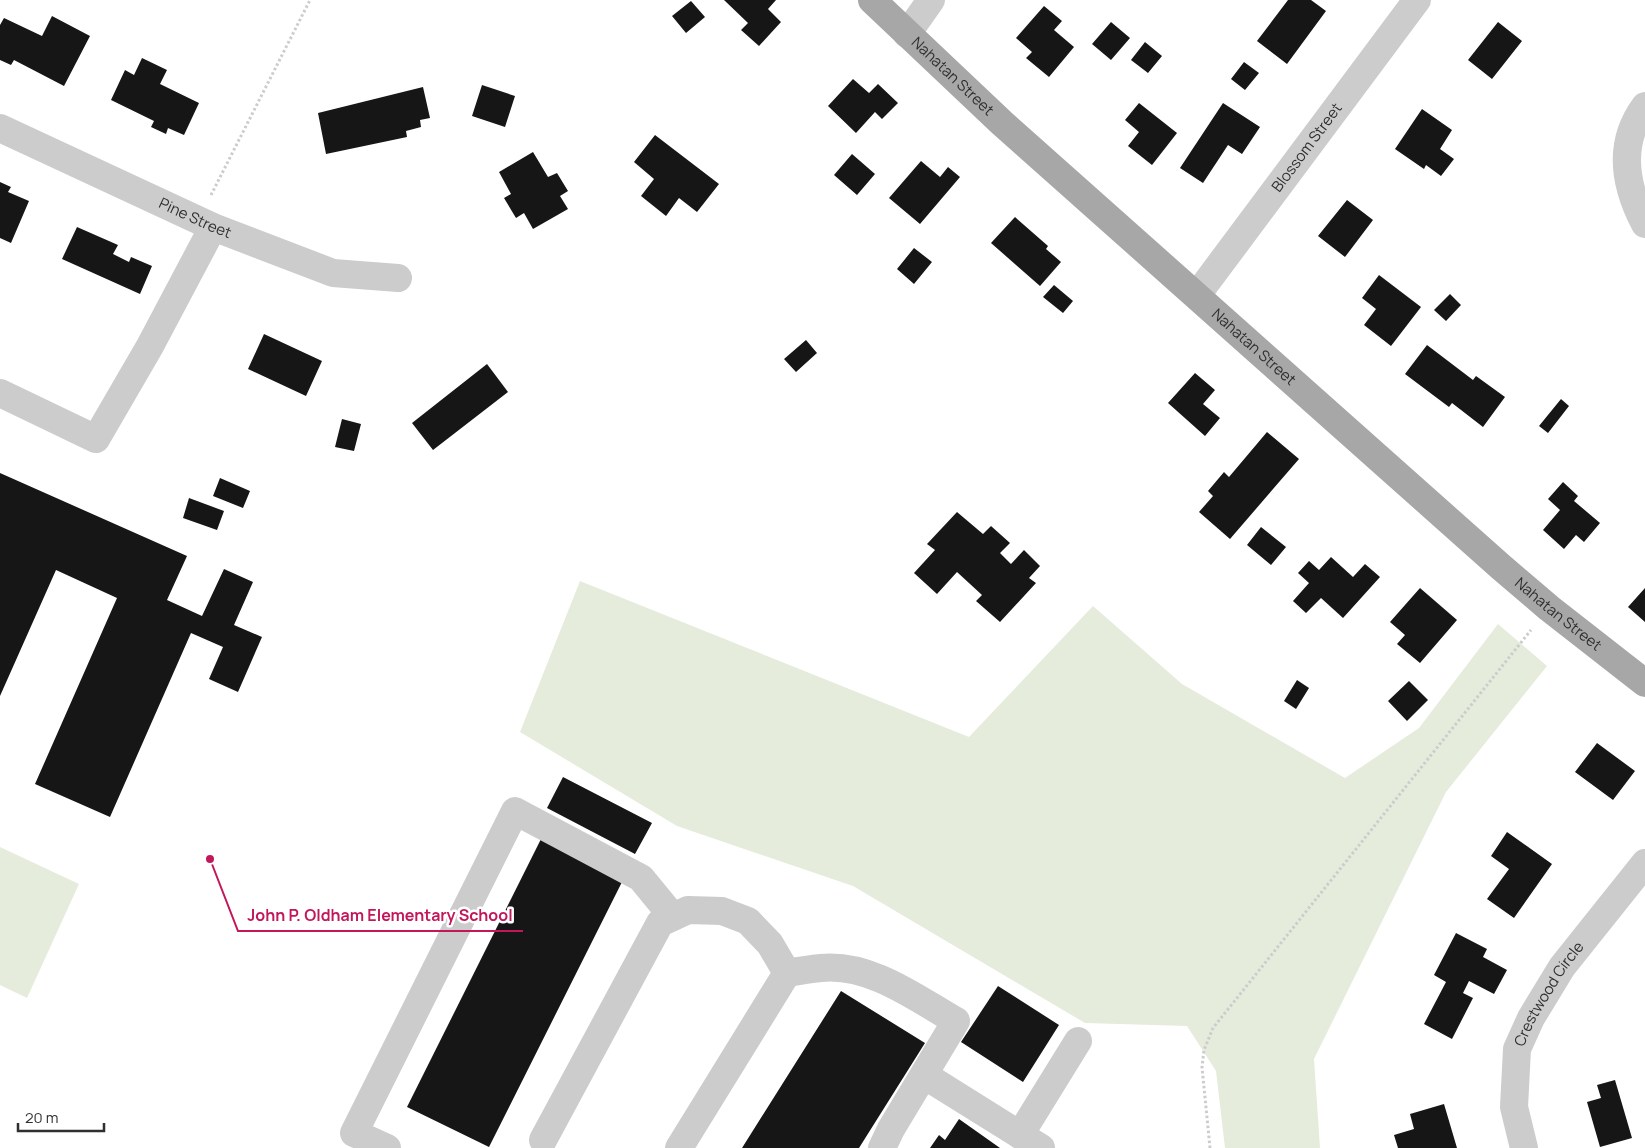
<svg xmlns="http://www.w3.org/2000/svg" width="1645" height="1148" font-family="Manrope,sans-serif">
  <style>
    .green { fill: #e5ecdc }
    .building { fill: #161616 }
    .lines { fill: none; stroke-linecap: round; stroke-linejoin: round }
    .path { stroke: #ccc; stroke-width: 3; stroke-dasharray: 2.5 2.5; stroke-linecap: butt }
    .minor { stroke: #ccc; stroke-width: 28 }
    .major { stroke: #a7a7a7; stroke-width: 28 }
    .labels { text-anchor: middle; stroke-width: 5; stroke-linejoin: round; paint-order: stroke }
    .street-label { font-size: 15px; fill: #2f2f2f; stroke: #fff }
    .leader { fill: none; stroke: #c2185b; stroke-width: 2 }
    .callout-dot { fill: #c2185b; stroke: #fff; stroke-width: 2 }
    .callout-label { font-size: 16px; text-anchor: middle; font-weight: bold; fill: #c2185b; stroke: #fff; stroke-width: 5; stroke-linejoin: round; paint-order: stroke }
  </style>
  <rect width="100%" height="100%" fill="#fff"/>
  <!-- green -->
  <path class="green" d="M580,581L969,737L1093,606L1182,684L1345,778L1419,728L1498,624L1547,666L1446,792L1314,1059L1320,1148H1225L1216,1071L1187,1026L1085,1023L853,886L677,826L520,732Z
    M0,847L79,884L27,998L0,985Z"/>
  <!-- building -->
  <path class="building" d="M724,0H776L768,9L781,22L759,46L741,30L748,23Z
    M1288,0H1311L1326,11L1287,64L1257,41Z
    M691,1L705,17L686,33L672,16Z
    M1044,6L1062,21L1054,30L1074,47L1049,77L1026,58L1032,52L1016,38Z
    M52,16L90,36L64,86L14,60L11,65L0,60V25L4,18L42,36Z
    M1111,22L1130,38L1111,60L1092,44Z
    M1498,22L1522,41L1492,79L1468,60Z
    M1145,42L1162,56L1148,73L1131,60Z
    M142,58L167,70L160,84L199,103L184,135L168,128L166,134L151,127L154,121L111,100L125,70L134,75Z
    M1244,62L1259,73L1245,90L1231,79Z
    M853,79L869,93L878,84L898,103L882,119L875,112L856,133L828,106Z
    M482,85L515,96L505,127L472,116Z
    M423,87L430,118L420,120L421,127L406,131L407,137L326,154L318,113Z
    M1139,103L1177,133L1152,165L1128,146L1139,132L1125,120Z
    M1223,103L1260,127L1242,154L1228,145L1203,183L1180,168Z
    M1422,109L1452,130L1440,149L1454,159L1441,176L1426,165L1424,169L1395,149Z
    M655,135L719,184L697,212L679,198L666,216L641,196L654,179L634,162Z
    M533,152L548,177L557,173L568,191L560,196L568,209L533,229L524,213L516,218L504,198L511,194L499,172Z
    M852,154L875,174L857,195L834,175Z
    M921,161L940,177L948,167L960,177L920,224L889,198Z
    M0,182L11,187L8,192L29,201L11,243L0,238Z
    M1347,200L1373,220L1345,257L1318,236Z
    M1015,217L1048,246L1046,249L1061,262L1040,286L991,243Z
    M77,227L118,245L113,254L129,262L131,257L152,266L140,294L62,259Z
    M914,248L932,262L914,284L897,269Z
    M1379,275L1421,307L1391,346L1364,325L1376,309L1362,298Z
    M1054,285L1073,301L1063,313L1043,297Z
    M1450,294L1461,305L1446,321L1434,310Z
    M264,334L322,361L306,396L248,369Z
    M806,340L817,353L796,372L784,359Z
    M1427,345L1473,380L1476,376L1505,397L1483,427L1452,403L1449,407L1405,374Z
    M487,364L508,392L433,450L412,423Z
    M1195,373L1215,390L1203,404L1220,418L1205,436L1168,403Z
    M1561,399L1569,406L1548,433L1539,426Z
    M342,419L361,424L354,451L335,447Z
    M1267,432L1299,459L1230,539L1199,512L1213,496L1208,491L1224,472L1229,477Z
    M0,473L187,556L167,600L202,616L224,569L253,582L234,625L262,637L238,692L209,679L223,647L191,633L110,817L35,784L117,598L56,570L0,696Z
    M220,478L250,491L243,508L213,496Z
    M1563,482L1578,496L1574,501L1600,523L1584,542L1576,535L1564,549L1543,530L1560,510L1548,499Z
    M189,498L224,511L217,530L183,518Z
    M957,512L983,534L991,526L1010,543L1000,553L1011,564L1024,550L1040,566L1029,578L1036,583L1000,622L976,601L982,595L957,572L937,594L914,573L935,550L927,544Z
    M1261,527L1286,547L1271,565L1247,545Z
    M1331,557L1353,577L1365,564L1380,577L1343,618L1321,598L1306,613L1293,601L1309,583L1298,573L1309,561L1319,570Z
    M1420,588L1457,620L1420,663L1397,644L1405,635L1390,622Z
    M1645,588V622L1628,607Z
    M1297,680L1309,688L1296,709L1284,701Z
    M1409,681L1428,700L1407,721L1388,701Z
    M1597,743L1635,771L1613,800L1575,772Z
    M563,777L652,823L635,854L547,808Z
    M1507,832L1552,864L1514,918L1487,899L1509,869L1491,856Z
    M541,839L623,880L489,1147L407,1107Z
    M1456,933L1487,949L1483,957L1507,970L1494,994L1469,981L1463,993L1473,998L1452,1039L1424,1024L1446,982L1434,975Z
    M998,986L1059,1025L1023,1082L961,1042Z
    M841,991L925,1043L859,1148H742Z
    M1615,1080L1632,1138L1600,1147L1587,1102L1601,1098L1597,1085Z
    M1444,1104L1457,1148H1398L1394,1135L1414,1129L1410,1114Z
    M959,1119L1000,1148H930L939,1135L945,1140Z"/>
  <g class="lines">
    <!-- path -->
    <path class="path" d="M211,195L310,0
      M1210,1148L1202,1067L1204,1050L1213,1028L1531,630"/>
    <!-- minor -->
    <g class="minor">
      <path d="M907,34L931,0"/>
      <path d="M1645,106C1617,144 1625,186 1645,224"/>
      <path id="s1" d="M0,128L213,227L333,273L398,278"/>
      <path id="s2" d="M1197,295L1417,0"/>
      <path d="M0,393L96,439L150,346L213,227"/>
      <path d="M924,1075L1041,1148"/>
      <path d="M1020,1135L1078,1041"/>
      <path d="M543,1140L660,923L688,910L722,911L748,921L770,944L787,973C798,971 810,969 821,968C870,963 916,998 956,1021L891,1129L882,1148"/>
      <path d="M387,1148L354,1133L515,811L641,878L673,917"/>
      <path d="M679,1148L787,973"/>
      <path id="s3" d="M1524,1148L1514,1107L1517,1049L1531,1018L1562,967L1645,863"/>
    </g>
    <!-- major -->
    <path class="major" id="s4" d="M872,0L1002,123L1501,567L1549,608L1645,683"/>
  </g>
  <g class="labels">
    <!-- street labels -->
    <g class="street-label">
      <text dy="5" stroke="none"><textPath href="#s4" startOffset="111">Nahatan Street</textPath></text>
      <text dy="5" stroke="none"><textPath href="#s2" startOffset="184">Blossom Street</textPath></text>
      <text dy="5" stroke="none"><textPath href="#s1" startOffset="215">Pine Street</textPath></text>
      <text dy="5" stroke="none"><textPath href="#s4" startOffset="516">Nahatan Street</textPath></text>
      <text dy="5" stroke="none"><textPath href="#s4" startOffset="921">Nahatan Street</textPath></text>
      <text dy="5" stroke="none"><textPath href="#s3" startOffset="164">Crestwood Circle</textPath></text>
    </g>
  </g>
  <!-- callouts -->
  <path class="leader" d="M210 859L238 931H523"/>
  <circle class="callout-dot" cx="210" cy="859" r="5"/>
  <g class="callout-label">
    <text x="380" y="921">John P. Oldham Elementary School</text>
  </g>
  <!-- scale -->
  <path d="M18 1123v8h86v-8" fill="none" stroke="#2f2f2f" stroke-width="2.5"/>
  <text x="25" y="1123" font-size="15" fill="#2f2f2f" stroke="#ffffff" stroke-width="4" paint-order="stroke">20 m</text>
</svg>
